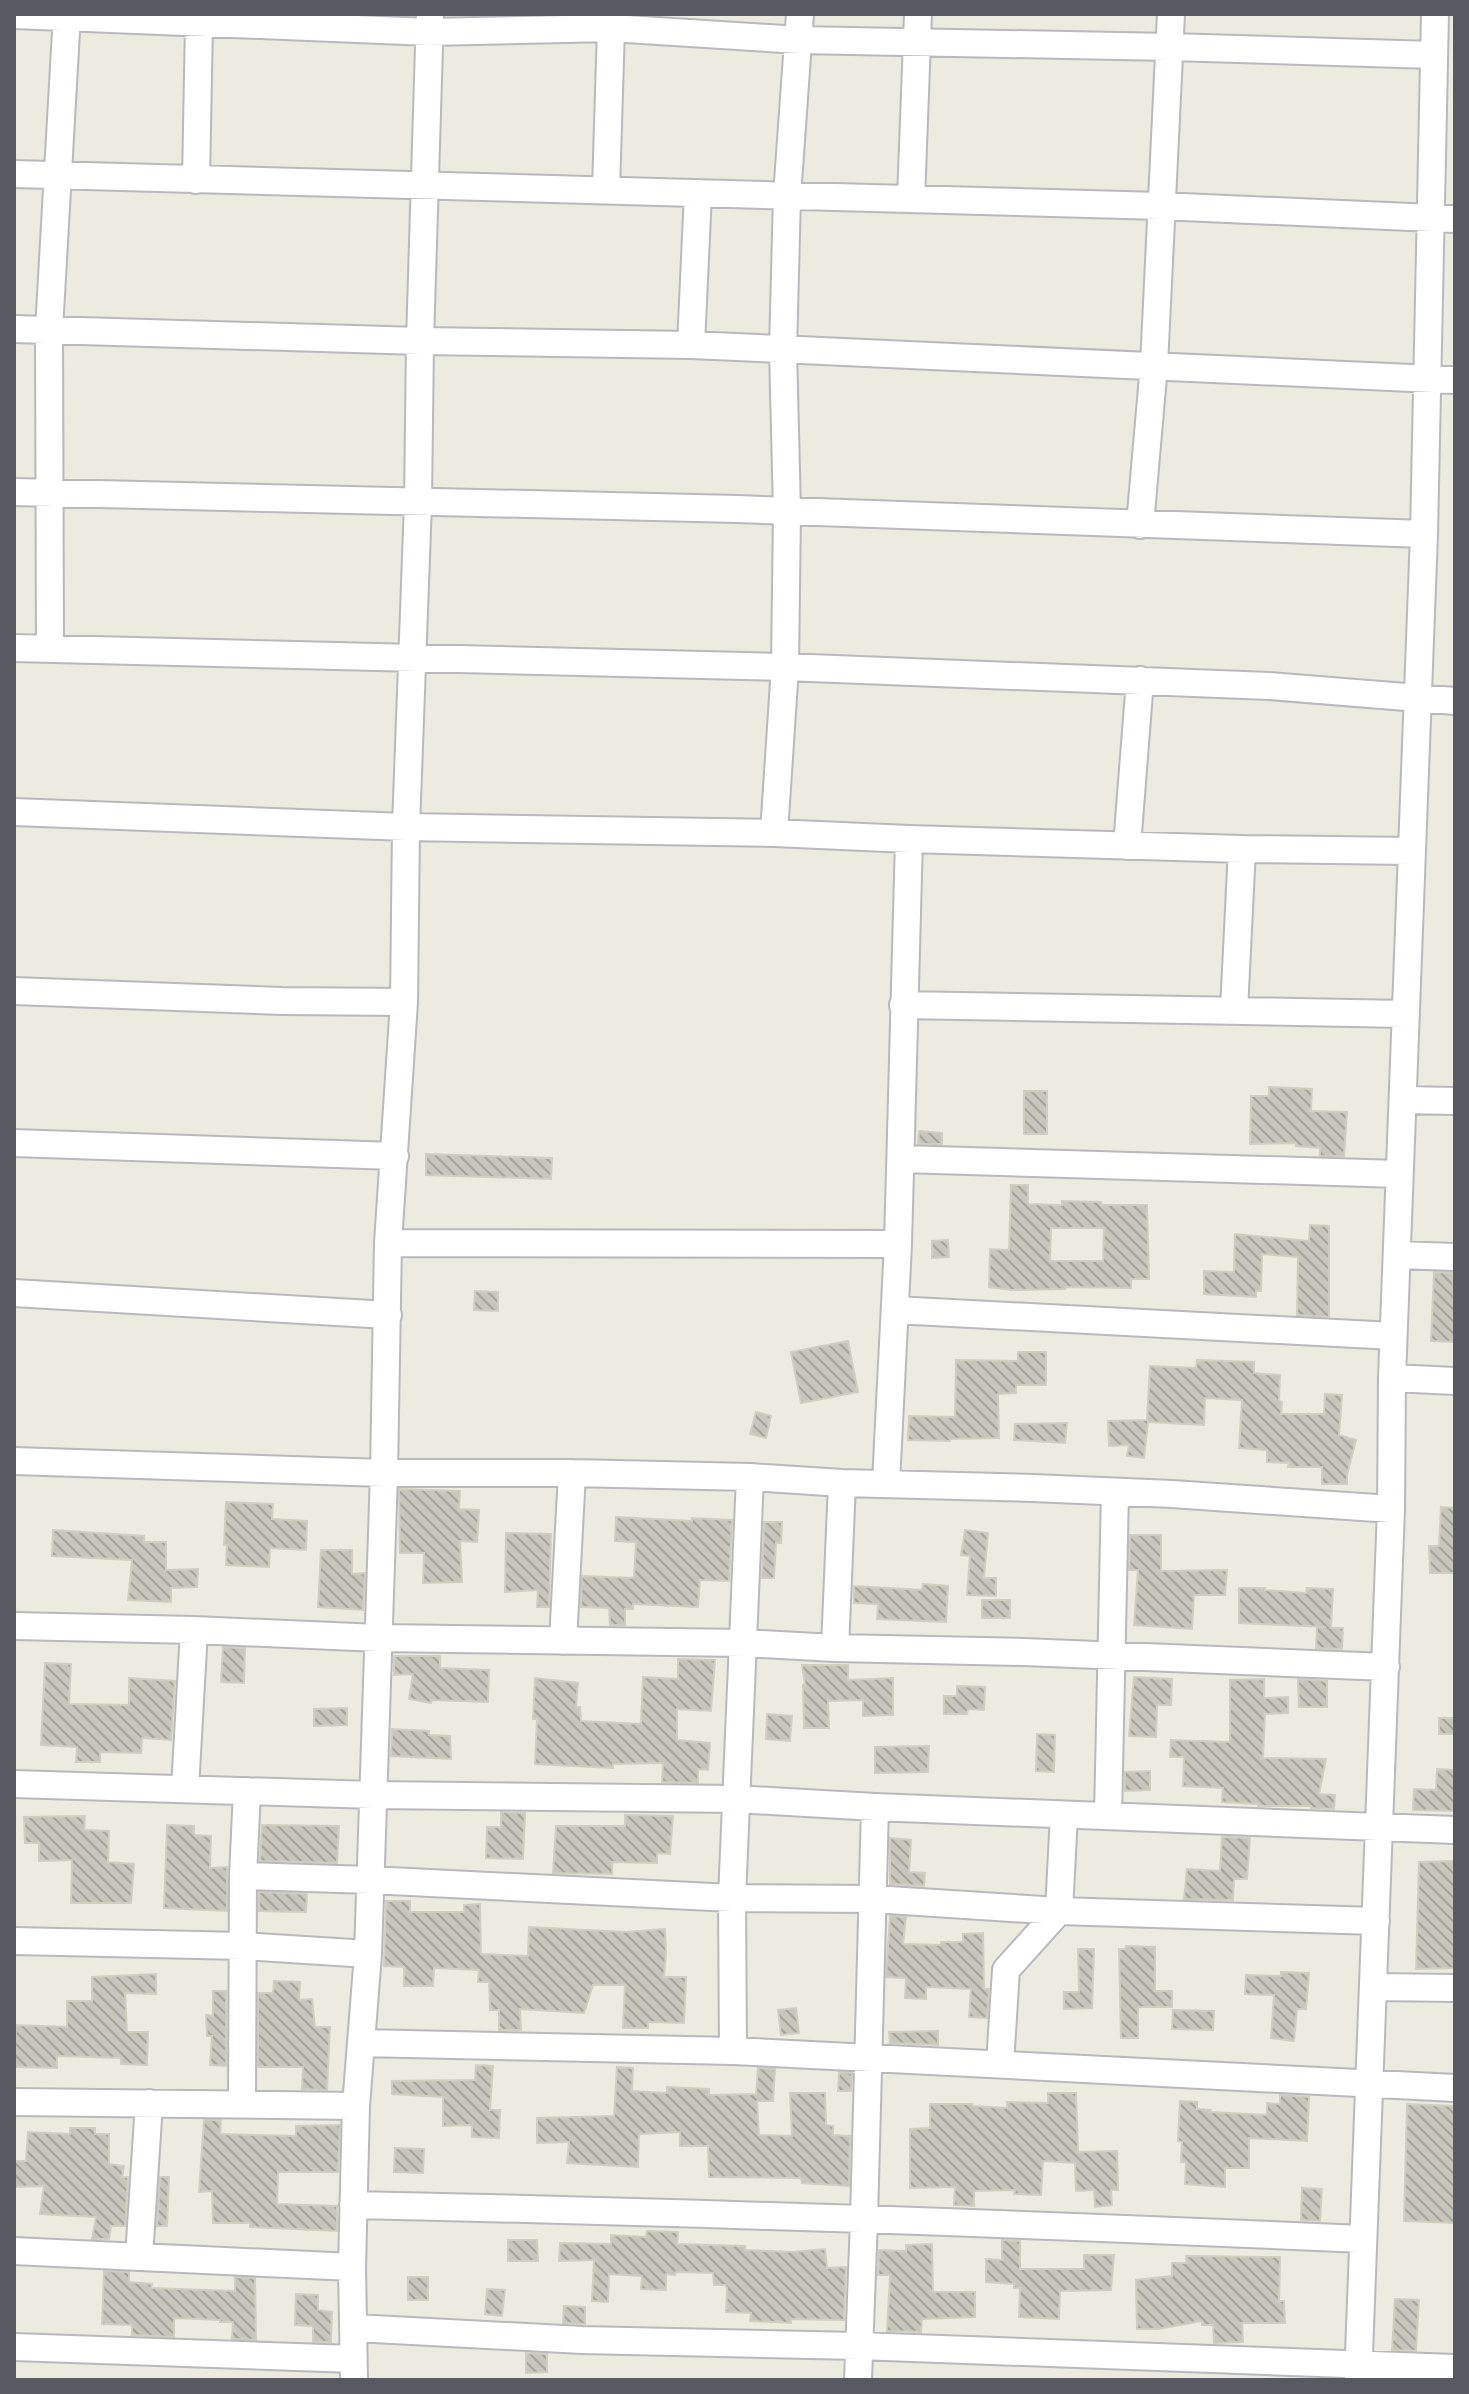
<svg xmlns="http://www.w3.org/2000/svg" width="1469" height="2394" font-family="Manrope,sans-serif">
  <style>
    .building { fill: url(#building-back-hatch); stroke: #d0cfbf; stroke-width: 2; fill-rule: evenodd }
    .lines { fill: none; stroke-linecap: round; stroke-linejoin: round }
    .minor-casing { stroke: #b8b9bf; stroke-width: 30 }
    .minor { stroke: #fff; stroke-width: 26 }
  </style>
  <defs>
    <pattern id="building-back-hatch" width="6" height="6" patternUnits="userSpaceOnUse" patternTransform="scale(2)"><rect width="6" height="6" fill="#c6c6bd"/><path d="M-1 5l2 2M0 0l6 6M5-1l2 2" fill="none" stroke="#a4a49d"/></pattern>
  </defs>
  <rect width="100%" height="100%" fill="#ebebe0"/>
  <!-- building -->
  <path class="building" d="M1269,1087L1312,1089L1311,1111L1347,1112L1344,1156H1320V1148L1296,1146V1143L1250,1144L1251,1096H1269Z
    M1024,1091H1047V1134H1024Z
    M919,1131L942,1133V1144H918Z
    M426,1154L552,1158L551,1179L426,1175Z
    M1011,1185H1028V1204L1062,1205V1201L1101,1202V1205H1147L1149,1279H1131V1288L1065,1287V1289L1012,1290L989,1287L990,1249L1009,1250ZM1051,1228H1104L1103,1261H1050Z
    M1310,1225L1329,1226V1317L1297,1315L1298,1257L1262,1254L1261,1291H1256V1297L1204,1294V1271L1234,1272L1235,1234L1309,1241Z
    M948,1240L949,1257L932,1258V1241Z
    M1434,1272L1453,1273L1455,1342L1431,1341Z
    M475,1291L498,1292V1311L474,1310Z
    M848,1341L858,1392L801,1403L791,1352Z
    M1018,1352H1046V1385H1016V1393L998,1394L999,1438L950,1439V1441L908,1440L909,1416L955,1417L956,1360L1018,1361Z
    M1197,1360L1254,1362V1373L1280,1375L1279,1401L1282,1402L1281,1414H1324L1325,1394L1342,1395L1339,1435L1356,1440L1347,1475V1484H1322V1467H1288L1289,1463L1267,1462V1450L1239,1448L1242,1400L1205,1398L1204,1425L1148,1422L1144,1458L1127,1456L1129,1445L1109,1446L1108,1421L1147,1420L1150,1366L1196,1368Z
    M756,1412L771,1416L766,1438L750,1434Z
    M1067,1423L1065,1443L1014,1440L1015,1424Z
    M399,1489L460,1491L459,1509L479,1510L477,1542L460,1541L462,1582L423,1583L424,1553H400Z
    M226,1502L273,1504L272,1519L307,1521L306,1550L270,1548L269,1567L226,1565L227,1545H224Z
    M1441,1507L1455,1508V1573H1430L1429,1546H1439Z
    M616,1517L692,1521V1518L732,1520L729,1581L700,1580L698,1607L633,1604V1609H625V1625H610L609,1608L581,1607L582,1576L634,1578L636,1542L615,1541Z
    M764,1522H782L781,1543H776L774,1578H762Z
    M53,1530L144,1536V1542H166V1570L198,1569L197,1587L171,1588V1602L128,1600L132,1560L52,1556Z
    M965,1530L988,1533L984,1578H996V1596L967,1595L970,1556L961,1555Z
    M506,1533L551,1534L549,1607H537L538,1590L505,1592Z
    M1130,1535H1161V1571L1227,1570L1225,1595H1194L1192,1629L1134,1625L1138,1570H1129Z
    M321,1550H352V1574L365,1573L363,1610L318,1607Z
    M923,1584L948,1586L946,1622L877,1619L878,1604L854,1603V1586L922,1590Z
    M1239,1588H1265V1590L1306,1593L1307,1588L1333,1589L1331,1628H1343L1342,1649L1316,1648L1317,1627H1326L1239,1623Z
    M982,1600H1010V1618H982Z
    M223,1647L245,1648L244,1683L221,1682Z
    M394,1656H440V1668L489,1670L488,1702L431,1700V1703L409,1699L413,1674L394,1675Z
    M678,1659L715,1660L711,1711L677,1709V1740L710,1743L708,1770L698,1769V1783L662,1782L663,1763L613,1764V1768L535,1764L537,1719H533L535,1678L578,1683L576,1707H580L581,1721L641,1724L643,1677L678,1679Z
    M45,1663L71,1664L69,1704L129,1705V1678L175,1681L171,1740L142,1738L141,1753L100,1752V1762H76L77,1747L41,1745Z
    M802,1665H848V1680L893,1678V1715L863,1716V1700L828,1701L829,1728H804L803,1685H805Z
    M1134,1677L1172,1679L1171,1705H1157L1156,1737L1129,1736Z
    M1264,1679V1698L1288,1697V1713L1265,1714L1263,1758L1326,1759L1319,1794L1335,1795L1334,1809L1311,1808V1806H1258V1804L1222,1802L1223,1788L1183,1786L1184,1757H1170L1171,1740L1230,1742V1680Z
    M1298,1679L1327,1681V1707H1299Z
    M957,1686L985,1687L984,1710L968,1709L967,1714H944V1696H957Z
    M347,1708V1725L314,1726V1709Z
    M767,1714L792,1716L790,1741L766,1739Z
    M1439,1718H1455V1734H1439Z
    M392,1729L429,1731V1735L450,1736L451,1759L391,1756Z
    M1037,1734L1055,1735L1054,1772L1036,1771Z
    M929,1746L928,1772L875,1773V1747Z
    M1437,1769L1455,1770V1811L1413,1810L1414,1789L1436,1790Z
    M1150,1771V1790L1125,1791V1772Z
    M501,1812L525,1813L523,1859L486,1858L487,1827H501Z
    M625,1815L673,1816L670,1854L657,1853V1863L612,1862V1874L553,1873L556,1826H625Z
    M85,1816L84,1830L109,1831L108,1862L134,1864L131,1903H71L72,1860L39,1861V1843H25L24,1817Z
    M167,1825L194,1826V1835L211,1836L210,1868L227,1867V1911L164,1908Z
    M262,1825L339,1826L337,1863L260,1861Z
    M1222,1837L1250,1838L1247,1879H1234L1233,1900L1184,1899L1187,1869L1220,1871Z
    M890,1838L911,1840L909,1872L925,1873L924,1886L890,1884Z
    M1455,1861V1968L1416,1969L1419,1862Z
    M259,1892L307,1894L306,1912L259,1911Z
    M386,1901H410V1912H464V1905L480,1904L481,1954L528,1956L529,1927L626,1932L665,1929L666,1953L664,1977H686L684,2023L648,2022V2028H623L625,1985H593L584,2013L520,2009L521,2030H499V2010H490L489,1982H478L479,1970L434,1968L433,1986H404V1967L384,1966Z
    M890,1916L906,1917L903,1944L941,1945V1942H963V1934L983,1933L984,1989H989L987,2018L969,2017L971,1989L926,1987V1999L905,1998L906,1978L886,1977Z
    M1126,1946L1155,1947V1991H1172V2007H1138V2038H1121L1119,1949H1126Z
    M1078,1949H1094L1092,2008L1064,2009V1992H1079Z
    M1281,1972L1309,1973L1306,2009H1297L1294,2041L1271,2038L1274,1995L1245,1994L1246,1975L1281,1976Z
    M156,1974V1994L125,1993L127,2032H148L147,2065L121,2064V2058L57,2056V2068L14,2067L16,2025L67,2027V2001H92V1977Z
    M274,1981L300,1982L299,2000L312,1999L315,2027H330L327,2090L302,2089L303,2067H258V1993H273Z
    M213,1991H226V2066L210,2065L212,2036H207L206,2015L213,2016Z
    M796,2008L799,2033L781,2035L778,2010Z
    M1173,2010L1214,2011L1213,2030L1172,2029Z
    M938,2031V2045L890,2043L889,2032Z
    M476,2065L493,2066L490,2110H500L499,2138L472,2137V2125L443,2126V2097L392,2094V2081L475,2080Z
    M617,2067L633,2068L632,2091L667,2093V2087L709,2089V2095L756,2094L758,2068L775,2069L773,2101H757L759,2135L792,2136L790,2093H825L826,2125L833,2126V2135L850,2136L849,2186L802,2183L801,2178L709,2177L708,2146H680V2132L639,2134L638,2167L567,2163L569,2142L537,2143V2118L614,2116Z
    M839,2072L852,2073L851,2091H838Z
    M1048,2093H1076L1078,2152L1117,2151L1118,2190H1111L1112,2205L1095,2207L1094,2190L1076,2191L1075,2163L1043,2161L1041,2195L1014,2194L1015,2190L974,2191V2206L954,2205L955,2187L910,2188V2129L930,2128V2104H972L973,2106L1007,2108V2102L1048,2103Z
    M1280,2095L1309,2097L1307,2141L1249,2138V2168H1225V2187L1185,2184L1186,2162H1181L1182,2142L1178,2141L1180,2101L1197,2102V2109L1211,2110L1210,2112L1267,2115V2103L1280,2104Z
    M1407,2104L1455,2106V2223L1404,2221Z
    M204,2120H221L220,2134L296,2136V2126L340,2125L338,2172H278L277,2204L337,2206V2231L250,2227V2223H213L212,2191L199,2192Z
    M70,2128H95V2134H109V2164L124,2166L122,2177H128L125,2226H111L109,2239H92L96,2217L40,2214L44,2186L14,2187V2161H26L28,2132L70,2134Z
    M395,2148L424,2149L423,2173L394,2172Z
    M160,2177H169L167,2226H157Z
    M1302,2188L1322,2189L1320,2221L1301,2220Z
    M647,2231L678,2232L677,2244L745,2246V2250L793,2252L825,2249L827,2268L846,2267L844,2320L791,2319V2323L750,2321L751,2313L726,2312L727,2288L725,2285H714L713,2273L676,2272L675,2275L666,2274V2290L641,2289L642,2276L609,2274L608,2302L592,2301L594,2260L559,2261L560,2243L611,2244V2235L646,2237Z
    M508,2240H537L538,2261H508Z
    M1002,2240L1020,2241V2269H1084V2255H1114L1111,2290L1060,2291L1059,2319L1019,2317L1020,2288H1014V2284L986,2282V2259L1002,2260Z
    M932,2244L933,2292H975V2317L922,2319L921,2332L887,2331L890,2275H878L879,2250L906,2251V2245Z
    M1186,2256L1280,2257L1279,2301H1284L1285,2323H1242L1243,2342L1214,2343L1213,2325H1202V2321L1158,2329H1137L1136,2280L1172,2276V2263H1187Z
    M104,2271L129,2272V2282L152,2284L151,2288L235,2291V2277L255,2278L256,2340L232,2339L233,2322H220V2320L174,2318V2337L132,2335V2325L102,2324Z
    M408,2277H428V2300H408Z
    M487,2289L505,2290L502,2316L485,2314Z
    M296,2294L318,2295V2310L332,2312L331,2342H313V2326L295,2325Z
    M1395,2299L1419,2300L1416,2351L1392,2350Z
    M564,2306L585,2307V2324L563,2323Z
    M526,2353L547,2354V2372L526,2373Z"/>
  <g class="lines">
    <!-- minor casing -->
    <g class="minor-casing">
      <path id="minor" d="M14,15L429,32L611,28L799,40L1170,47L1433,55
        M14,174L1160,206L1455,219
        M196,180L199,23
        M606,189L611,28
        M911,199L918,14
        M14,329L420,341L691,345L1455,380
        M691,345L698,193
        M14,492L737,509L1424,534
        M1140,525L1154,365L1171,14
        M14,648L785,667L1269,686L1455,701
        M50,649L49,330L67,14
        M14,812L406,827L774,833L909,839L1242,849L1412,851
        M774,833L785,667L787,511L783,350L787,196L800,14
        M1127,846L1140,680
        M14,991L282,1001L404,1002
        M903,1005L1406,1014
        M1234,1010L1242,849
        M1403,1100L1455,1101
        M14,1143L395,1156
        M901,1159L1399,1174
        M388,1243L898,1244
        M1397,1255L1455,1257
        M14,1293L388,1315
        M895,1310L1393,1336
        M1392,1378L1455,1381
        M14,1461L384,1473H572L750,1477L842,1483L1033,1488L1172,1494L1391,1509
        M886,1483L898,1244L909,839
        M14,1626L194,1630L378,1638L744,1643L835,1648L1024,1652L1386,1667
        M563,1641L572,1473
        M835,1648L842,1483
        M14,1784L373,1795L735,1799L875,1807L1455,1830
        M185,1789L194,1630
        M1108,1816L1115,1492
        M243,1876L370,1880L732,1898L873,1899L1059,1911L1376,1921
        M14,1941L243,1946L368,1954
        M1374,1987L1455,1988
        M361,2043L733,2051L1455,2088
        M733,2051L732,1898L750,1477
        M1000,2064L1006,1970L1059,1911L1064,1815
        M14,2102L356,2106
        M242,2104L243,1876L247,1791
        M353,2205C690,2212 1027,2224 1363,2239
        M14,2251L352,2267
        M139,2257L149,2103
        M355,2328L582,2340L859,2346L1455,2368
        M14,2347L353,2359
        M354,2380L352,2267L356,2106L368,1954L384,1473L388,1243L404,1002L406,827L418,503L420,341L430,14
        M858,2380L864,2219L875,1807
        M1358,2380L1391,1509L1392,1378L1424,534L1435,14"/>
    </g>
    <!-- minor -->
    <use href="#minor" class="minor"/>
  </g>
  <!-- border -->
  <rect width="1469" height="2394" fill="none" stroke="#595a61" stroke-width="32"/>
</svg>
